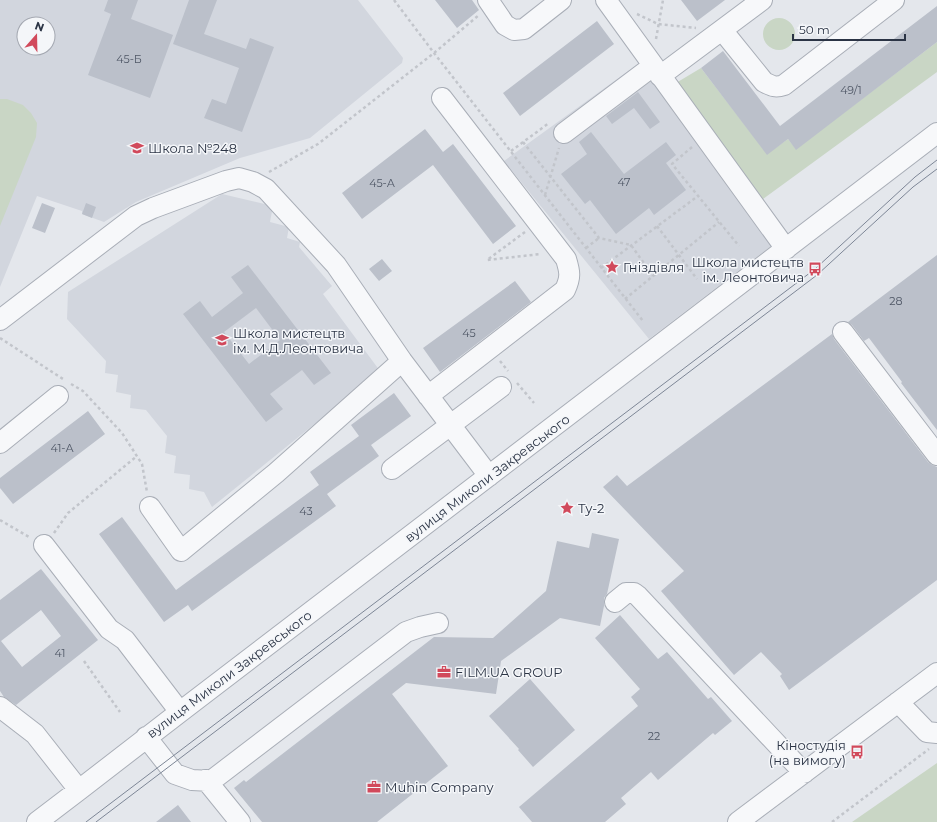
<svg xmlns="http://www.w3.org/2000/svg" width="937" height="822" font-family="Montserrat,sans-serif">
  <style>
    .built { fill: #d2d6de; fill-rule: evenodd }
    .green { fill: #c9d6c5 }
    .building { fill: #bbc0ca; fill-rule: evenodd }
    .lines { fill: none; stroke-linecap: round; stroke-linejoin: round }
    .minor-casing { stroke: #a9aeb7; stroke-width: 22 }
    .path { stroke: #c2c5cb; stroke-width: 2.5; stroke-dasharray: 3 3; stroke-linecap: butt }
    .minor { stroke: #f7f8fa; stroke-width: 20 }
    .tram { stroke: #7d8696; stroke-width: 1 }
    .labels { text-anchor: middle; stroke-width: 3; stroke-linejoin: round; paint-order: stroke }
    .number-label { font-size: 11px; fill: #4f5766 }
    .poi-label { font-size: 13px; fill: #2b3445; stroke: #f4f6f9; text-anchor: start }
    .street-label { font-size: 13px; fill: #2b3445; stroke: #f4f6f9 }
  </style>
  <rect width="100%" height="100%" fill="#e4e7ec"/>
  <!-- built -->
  <path class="built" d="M0,0H358L403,58L402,63L310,138L240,158L136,202L104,222L82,214V211L37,196L0,287ZM24,24H48V48H24Z
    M642,61L775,243L649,339L504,161Z
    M222,194L273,206L270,222L289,227L287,238L300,242L299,247L332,286L323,294L380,371L212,507L204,492L189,489L190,475L174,473L176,456L165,453L167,436L146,410L130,408L131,395L116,392L118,375L105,373L106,361L67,319L68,292Z"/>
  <!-- green -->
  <path class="green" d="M763 34a16 16 0 1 1 32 0a16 16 0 1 1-32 0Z
    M937,42V72L763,199L676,83L701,68L767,154L788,139L796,149Z
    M0,99H7L23,105L31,113L37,123L36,137L0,226Z
    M937,763V822H852Z"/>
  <!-- building -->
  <path class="building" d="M108,0H138L131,19L173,35L150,98L88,75L111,14L104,11Z
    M189,0H217L204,34L246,49L250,38L274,47L242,132L204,118L212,99L226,104L239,68L173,44Z
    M435,0H472L479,10L457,28Z
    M681,0H725L697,21Z
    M937,6V42L796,150L788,139L767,155L701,68L723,51L780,126Z
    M597,21L614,44L520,116L503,93Z
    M638,92L660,122L650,129L634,108L612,124L606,116Z
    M425,129L443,152L453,144L516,226L493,244L433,165L362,219L342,193Z
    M591,132L624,174L666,142L676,155L666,163L686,190L654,215L649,208L616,234L590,200L585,204L561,174L587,154L579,142Z
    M42,203L55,208L45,233L32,228Z
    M86,203L96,207L92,218L82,214Z
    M937,255V430L901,383L902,382L869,338L864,341L852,325L848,322Z
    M382,259L392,271L379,281L369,269Z
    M248,265L331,373L314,385L302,370L270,394L283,409L266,422L183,314L200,301L212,317L243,293L231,277ZM256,308L280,340L249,364L224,332Z
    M515,281L531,302L440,372L423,348Z
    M832,334L834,339L928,462L932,465L937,467V580L789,690L780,676L782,674L761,652L734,675L661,591L684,571L603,487L617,475L627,486Z
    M394,393L411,416L371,445L379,456L327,494L336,506L192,611L188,605L164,622L99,534L122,517L176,590L319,485L310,472L359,436L351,425Z
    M88,411L105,434L13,504L0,488V478Z
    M592,533L619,539L607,594L604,598V606L600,626L560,618L501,661L496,694L406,683L392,694L448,766L377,822H262L234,788L244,780L246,782L434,637L493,638L546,591L557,541L589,548Z
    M41,569L98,640L16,705L4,697L0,691V600ZM41,610L61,636L22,667L1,641Z
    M620,615L658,659L667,652L708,699L711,697L732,721L715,735L713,733L658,780L651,772L621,798L626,804L605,822H532L519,807L638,706L631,697L640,689L595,638Z
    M530,679L575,730L533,767L518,750L519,749L489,716Z
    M178,805L191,822H156Z"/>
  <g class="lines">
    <!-- minor casing -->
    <g class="minor-casing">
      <path id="minor" d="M488,0L505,25L514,30L524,29L561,0
        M606,0L786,249
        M722,30L764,82C772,86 775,88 784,85L894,0
        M660,76L762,0
        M564,133L653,66
        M0,320L136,216L153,208L226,181L239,178L253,182L266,189L336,265L402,361L489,476
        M843,332L937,455
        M428,396L565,290C571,277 570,272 566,259L442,98
        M0,443L58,396
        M392,469L501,387
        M150,507L181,551L276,473L402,361
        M44,545L109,629L125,640L180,712
        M615,602L626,593H634L638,596L804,773
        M898,702L927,732L937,733
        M0,707L35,734L79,790
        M146,737L175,774L192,780L211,781L406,632L420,627L438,623
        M206,780L240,822
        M37,822L79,790L180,712L937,133
        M738,822L937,673"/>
    </g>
    <!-- path -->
    <path class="path" d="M394,0L434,53L643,321
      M637,14L658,24L696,28
      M656,39L663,0
      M523,142L599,238L631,245L653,276
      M692,147L672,164L739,246
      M511,151L549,123
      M269,172L318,144L434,53L479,15
      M545,195L559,148
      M657,226L697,279
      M525,232L487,260L541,254
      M586,248L599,238
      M601,268L698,196
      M625,299L719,222
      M0,338L63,379
      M500,361L508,371
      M517,383L534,403
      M71,384L83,391L122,433L142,464L147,492
      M0,520L29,537
      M54,533L68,513L137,456
      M84,661L120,712
      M832,822L929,749"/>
    <!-- minor -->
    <use href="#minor" class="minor"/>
    <!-- tram -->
    <path class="tram" d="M86,822L815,269L915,177L937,160
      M96,822L817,275L913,187L937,169"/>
  </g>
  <!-- icons -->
  <defs>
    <g id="school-bare" transform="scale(1.08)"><path d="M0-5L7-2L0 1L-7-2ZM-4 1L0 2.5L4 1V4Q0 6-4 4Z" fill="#d1495b" stroke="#f4f6f9" stroke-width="2.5" paint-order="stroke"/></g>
    <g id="sight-bare" transform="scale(1.08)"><path d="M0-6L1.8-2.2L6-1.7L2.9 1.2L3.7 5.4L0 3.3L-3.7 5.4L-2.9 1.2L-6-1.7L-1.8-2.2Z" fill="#d1495b" stroke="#f4f6f9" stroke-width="2.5" paint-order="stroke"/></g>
    <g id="bus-bare" transform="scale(1.08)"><path d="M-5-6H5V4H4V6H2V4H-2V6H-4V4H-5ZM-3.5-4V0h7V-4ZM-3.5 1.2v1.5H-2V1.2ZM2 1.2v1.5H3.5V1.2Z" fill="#d1495b" stroke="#f4f6f9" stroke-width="2.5" paint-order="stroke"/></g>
    <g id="office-bare" transform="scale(1.08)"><path d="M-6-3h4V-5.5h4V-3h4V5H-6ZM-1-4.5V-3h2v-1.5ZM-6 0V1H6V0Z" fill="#d1495b" stroke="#f4f6f9" stroke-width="2.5" paint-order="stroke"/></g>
  </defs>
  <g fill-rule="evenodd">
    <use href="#school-bare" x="137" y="148"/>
    <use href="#sight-bare" x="612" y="267"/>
    <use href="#bus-bare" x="815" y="269"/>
    <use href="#school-bare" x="222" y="340"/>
    <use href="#sight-bare" x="567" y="508"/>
    <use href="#office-bare" x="444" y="672"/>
    <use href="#bus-bare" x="857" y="752"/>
    <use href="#office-bare" x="374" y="787"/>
  </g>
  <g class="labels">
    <!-- number labels -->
    <g class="number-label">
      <text x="129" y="63">45-Б</text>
      <text x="851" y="94">49/1</text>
      <text x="624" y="186">47</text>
      <text x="382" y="187">45-А</text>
      <text x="896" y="305">28</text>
      <text x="469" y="337">45</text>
      <text x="62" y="452">41-А</text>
      <text x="306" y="515">43</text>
      <text x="60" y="657">41</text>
      <text x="654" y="740">22</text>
    </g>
    <!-- poi labels -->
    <g class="poi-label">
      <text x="148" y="153">Школа №248</text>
      <text x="804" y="267" text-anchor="end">Школа мистецтв<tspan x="804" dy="15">ім. Леонтовича</tspan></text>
      <text x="623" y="272">Гніздівля</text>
      <text x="233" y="338">Школа мистецтв<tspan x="233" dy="15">ім. М.Д.Леонтовича</tspan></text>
      <text x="578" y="513">Ту-2</text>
      <text x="455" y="677">FILM.UA GROUP</text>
      <text x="846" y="750" text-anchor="end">Кіностудія<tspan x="846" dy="15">(на вимогу)</tspan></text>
      <text x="385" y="792">Muhin Company</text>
    </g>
    <!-- street labels -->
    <g class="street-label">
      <text transform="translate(487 478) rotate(-37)" y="5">вулиця Миколи Закревського</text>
      <text transform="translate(229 674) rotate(-37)" y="5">вулиця Миколи Закревського</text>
    </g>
  </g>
  <!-- north arrow -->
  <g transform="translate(36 36) rotate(20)"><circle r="19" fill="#f4f6f9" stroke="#a4a8b1"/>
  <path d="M0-3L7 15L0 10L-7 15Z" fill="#d1495b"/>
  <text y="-6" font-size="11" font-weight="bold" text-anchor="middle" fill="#2b3445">N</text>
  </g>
  <!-- scale -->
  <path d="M793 34v6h112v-6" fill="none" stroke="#2b3445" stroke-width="2"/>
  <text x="799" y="34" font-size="12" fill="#2b3445" stroke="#f4f6f9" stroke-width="3" paint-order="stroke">50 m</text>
</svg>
